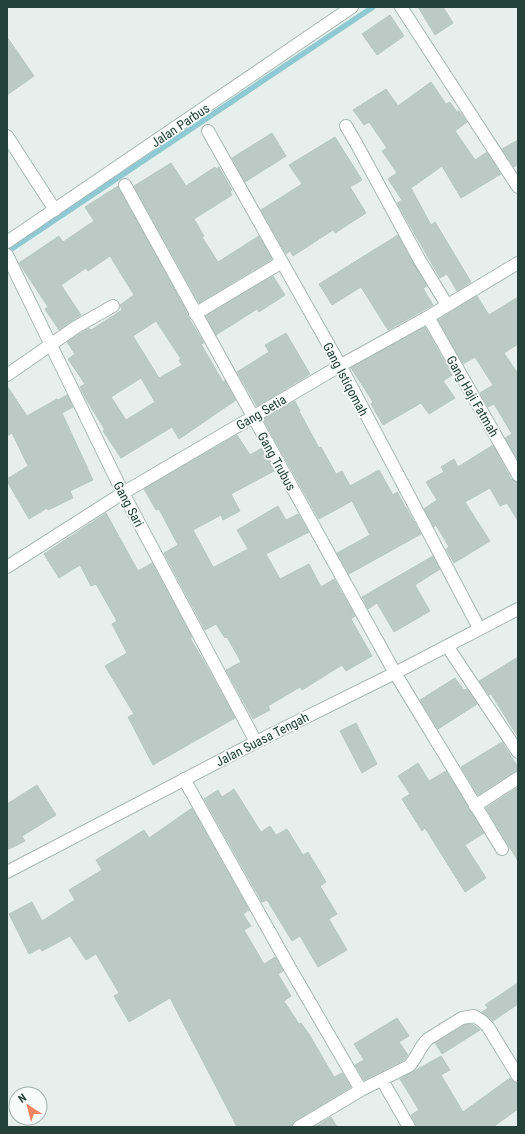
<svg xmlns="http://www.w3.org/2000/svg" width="525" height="1134" font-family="'Roboto Condensed',sans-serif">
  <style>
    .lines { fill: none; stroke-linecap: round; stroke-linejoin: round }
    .stream { stroke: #8ec9d4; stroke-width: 5.5 }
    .building { fill: #bbcac4; stroke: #b8c9c2; fill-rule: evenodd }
    .minor-casing { stroke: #a8b8b2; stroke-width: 14 }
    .minor { stroke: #fff; stroke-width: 12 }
    .labels { text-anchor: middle; stroke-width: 3.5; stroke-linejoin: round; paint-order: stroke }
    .street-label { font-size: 13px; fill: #24423a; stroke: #f7fbf9 }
  </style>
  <rect width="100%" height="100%" fill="#e6efeb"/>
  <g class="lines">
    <!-- stream -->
    <path class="stream" d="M7,252L373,7"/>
  </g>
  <!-- building -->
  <path class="building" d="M418,7H443L453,23L435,35Z
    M390,15L404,36L377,55L362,34Z
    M7,37L34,76L7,95Z
    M431,82L446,104L450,102L457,112L459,111L467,122L455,131L475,160L487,152L501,174L461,198L442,166L411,188L431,225L435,222L471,282L457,291L447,274L440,278L397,203L402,200L388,179L397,173L382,151L387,148L369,122L364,125L353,110L386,89L398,106Z
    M272,133L286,156L245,182L232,158Z
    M335,137L362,180L350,187L366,213L335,233L333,230L293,256L290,251L286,254L261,210L302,184L289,165Z
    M518,140V164L514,167L502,149Z
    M171,163L186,186L215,167L216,169L219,167L232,190L230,191L232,195L194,219L204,236L202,237L218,262L259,236L272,259L199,303L134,186Z
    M118,186L188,314V317L204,343L201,344L223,382L225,380L236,400L179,439L172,427L121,458L103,431L105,430L86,399L80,387L85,384L68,359L75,354L67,342L89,328L91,330L122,310L120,305L134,295L110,256L88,271L86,268L61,285L81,315L59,330L45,309L48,307L19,263L59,236L63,242L94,221L85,207ZM156,321L181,359L179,360L182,365L159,378L133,336ZM141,378L155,402L126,420L111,397Z
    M398,235L427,286L423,288L433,305L388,330L361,287L332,305L319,284Z
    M273,276L285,295L259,312L257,309L216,335L206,316Z
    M477,296L489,315L518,297V344L504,353L518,374V460L505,438L512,434L494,404L488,407L480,393L493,385L475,357L463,364L438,320Z
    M425,327L452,375L443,381L455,398L429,414L421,403L383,425L371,404L373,402L351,368Z
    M286,333L310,374L257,406L237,372L269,352L265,345Z
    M7,386L27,416L57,399L58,400L67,395L73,407L62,413L93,480L70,491L73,498L48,510L47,508L29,519L7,481V479L28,466L12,433L7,436Z
    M295,401L300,411H299L319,448L321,447L336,474L342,471L350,486L379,470L393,495L397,492L421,534L349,574L337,553L370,535L352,501L319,519L263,419Z
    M237,435L250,455L262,448L274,471L231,494L240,511L223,520L221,515L193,530L213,567H214L248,549L237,530L278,506L286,520L298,514L309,532L266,554L280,579L309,564L321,587L334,579L355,616L351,619L372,656L346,671L342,665L302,690L300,687L268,706L270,710L253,719L226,670L241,662L227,637L225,638L216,624L205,630L164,553L178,545L159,509L156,510L144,489Z
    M493,445L511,479L518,482V521L507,503L500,506L490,488L465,502L490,541L454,563L446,549L449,547L436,525L434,527L424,509L437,500L426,482L444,472L441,467L454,459L458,467Z
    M106,513L138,571L152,563L192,637L190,638L206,665L235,718L153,765L128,717L134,714L105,666L127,653L112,624L117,621L96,584L91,586L80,565L59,578L44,554Z
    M433,556L440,569L415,585L430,611L394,632L377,603L368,609L362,597Z
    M518,657V737L491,694L489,695L479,681Z
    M455,678L464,690L467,689L477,704L438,729L420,700Z
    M356,723L377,764L362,773L340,731Z
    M502,742L518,767V771L514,772L478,795L461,767Z
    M418,763L429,781L446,771L484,833L465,845L486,878L465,892L425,828L422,831L402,799L410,794L398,776Z
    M37,785L56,815L22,836L25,841L7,850V804Z
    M518,787V861L486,808Z
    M234,789L261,832L270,826L276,835L287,829L303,855L308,852L326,882L320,886L337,914L329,919L347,950L318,967L300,936L292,941L267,900L262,902L204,799L218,790L222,797Z
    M192,808L249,910L243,914L251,926L244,930L264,964L275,957L283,971L278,974L291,996L284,1001L299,1024L301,1023L309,1034L334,1077L342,1073L351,1087L295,1121L292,1127H237L170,998L129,1022L114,996L119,993L96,954L86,960L70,936L42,951L40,948L29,954L9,914L32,902L42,921L75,900L69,890L102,870L96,860L144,830L149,838Z
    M518,983V1004L493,1021L482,1012L488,1008L485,1005Z
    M397,1018L409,1036L399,1042L408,1055L404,1060L364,1080L355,1065L364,1060L354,1044Z
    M472,1024L480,1030L442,1054L435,1043L465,1025Z
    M441,1056L450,1070L441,1075L463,1112L510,1078L514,1082L518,1083V1109L493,1127H416L411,1115L419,1110L400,1079Z
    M331,1117L337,1127H314Z"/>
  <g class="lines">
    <!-- minor casing -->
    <g class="minor-casing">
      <path id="minor" d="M401,7L518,187
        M346,126L356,143L419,259L447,305
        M208,131L340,365L479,628
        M7,136L55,210
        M125,185L395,673L502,849
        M7,242L352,7
        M7,255L123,493L256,742
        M195,314L282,262
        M428,317L518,475
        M7,375L76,327L113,306
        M7,567L123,493L343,364L428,317L518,263
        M447,646L518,752
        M184,779L291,970L361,1090L409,1066C417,1058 420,1046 428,1039L462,1018L474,1016L482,1021L488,1027L518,1076
        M475,806L518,778
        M7,872L256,742L395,673L518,609
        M382,1080L409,1127
        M299,1127L361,1090"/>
    </g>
    <!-- minor -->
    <use href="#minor" class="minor"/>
  </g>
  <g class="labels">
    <!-- street labels -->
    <g class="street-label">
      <text transform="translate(180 125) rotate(-34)" y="5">Jalan Parbus</text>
      <text transform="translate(346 379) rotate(62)" y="5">Gang Istiqomah</text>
      <text transform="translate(473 396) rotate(60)" y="5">Gang Haji Fatmah</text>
      <text transform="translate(261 412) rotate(-31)" y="5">Gang Setia</text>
      <text transform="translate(277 461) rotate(61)" y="5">Gang Trubus</text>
      <text transform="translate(129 504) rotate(62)" y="5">Gang Sari</text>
      <text transform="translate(262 739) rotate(-27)" y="5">Jalan Suasa Tengah</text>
    </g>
  </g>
  <!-- border -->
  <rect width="525" height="1134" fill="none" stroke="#24423a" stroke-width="16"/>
  <!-- north arrow -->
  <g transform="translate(28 1106) rotate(324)"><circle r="19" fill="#f7fbf9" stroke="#a3b1ad"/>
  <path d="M0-3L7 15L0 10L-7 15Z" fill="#f4845f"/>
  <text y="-6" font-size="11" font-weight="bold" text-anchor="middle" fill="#24423a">N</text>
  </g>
</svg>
